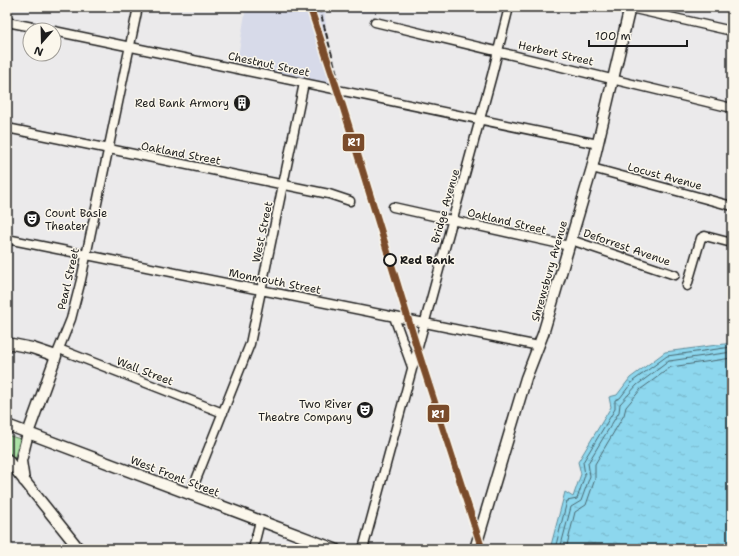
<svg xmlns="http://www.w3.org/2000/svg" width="739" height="556" font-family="'Shantell Sans',sans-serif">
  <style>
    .built { fill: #d7dae9 }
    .park { fill: #abe2a6; stroke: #647f61 }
    .water { fill: url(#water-ripples); stroke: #608c9a }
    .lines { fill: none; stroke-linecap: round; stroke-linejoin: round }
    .shore { stroke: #496770; stroke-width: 1 }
    .minor-casing { stroke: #1c1c1c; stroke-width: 11 }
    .major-casing { stroke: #1c1c1c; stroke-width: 13 }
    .minor { stroke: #fbf7ec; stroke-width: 8 }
    .major { stroke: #fbf7ec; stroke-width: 10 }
    .rail { stroke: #1c1c1c; stroke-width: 2; stroke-dasharray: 6 3; stroke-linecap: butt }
    .rail-1-casing { stroke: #fbf7ec; stroke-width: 10 }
    .rail-1 { stroke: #7a4b2a; stroke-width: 7 }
    .stop-dot { fill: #fbf7ec; stroke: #1c1c1c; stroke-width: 2 }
    .labels { text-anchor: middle; stroke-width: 3; stroke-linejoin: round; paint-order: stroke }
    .street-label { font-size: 11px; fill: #1c1c1c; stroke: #fbf7ec }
    .poi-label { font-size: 11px; fill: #1c1c1c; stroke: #fbf7ec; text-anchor: end }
    .stop-label { font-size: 11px; font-weight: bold; fill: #1c1c1c; stroke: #fbf7ec; text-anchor: start }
    .line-badge { stroke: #fbf7ec; stroke-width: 1.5 }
    .badge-label { font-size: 11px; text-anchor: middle; font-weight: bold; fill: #fff }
  </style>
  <defs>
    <pattern id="water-ripples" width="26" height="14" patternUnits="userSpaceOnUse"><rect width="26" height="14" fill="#8dd7ee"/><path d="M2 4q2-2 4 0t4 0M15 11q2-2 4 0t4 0" fill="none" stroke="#79b8cc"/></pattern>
  </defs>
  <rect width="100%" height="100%" fill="#ebeaeb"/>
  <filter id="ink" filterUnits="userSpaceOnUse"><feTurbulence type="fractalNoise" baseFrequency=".025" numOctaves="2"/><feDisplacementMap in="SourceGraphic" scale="8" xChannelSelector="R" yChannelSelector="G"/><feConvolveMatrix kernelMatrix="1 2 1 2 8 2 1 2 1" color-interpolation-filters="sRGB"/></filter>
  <g filter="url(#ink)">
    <!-- built -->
    <path class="built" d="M246,7H377L376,13L325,12L329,90L236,70Z"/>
    <!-- park -->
    <path class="park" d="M7,435L20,439L13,463L7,454Z"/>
    <!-- water -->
    <path class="water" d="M732,343V549H550L565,492L573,497L581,474L578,462L611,407L609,397L617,395L630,378L665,352Z"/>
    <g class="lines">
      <!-- shore -->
      <path class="shore" d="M555,549L567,501L577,499L585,475L583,462L615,409V400L620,398L633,381L667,356L732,347
        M560,549L571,507L581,501L590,476L588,463L619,412L620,404L637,385L669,361L732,352
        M566,549L575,512L586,505L595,479V464L624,415L626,407L641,389L671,367L732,358"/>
      <!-- minor casing -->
      <g class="minor-casing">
        <path id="minor" d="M630,8L732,31
          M7,22L48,30
          M375,22L732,108
          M54,31L598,144
          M7,128L329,194L350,201
          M592,168L732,206
          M393,207L569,246
          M7,239L539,346
          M571,240L675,275
          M687,286L701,238L705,236L732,243
          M394,317L412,367
          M59,349L223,413
          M56,356L71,319L81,280L138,7
          M190,495L250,344L304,83
          M253,549L260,521
          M363,549L492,75L509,7"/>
      </g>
      <!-- major casing -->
      <g class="major-casing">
        <path id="major" d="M7,343L32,348L56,356L28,433L21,461L24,481
          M7,425L335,549
          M7,459L79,549
          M475,549L526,378L543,334L592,168L630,7"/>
      </g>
      <!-- minor -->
      <use href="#minor" class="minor"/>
      <!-- major -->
      <use href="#major" class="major"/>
      <!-- rail -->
      <path class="rail" d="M319,7L338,78"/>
      <!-- rail-1 casing -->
      <g class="rail-1-casing">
        <path id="rail-1" d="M310,7L343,107L417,348L482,549"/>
      </g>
      <!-- rail-1 -->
      <use href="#rail-1" class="rail-1"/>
    </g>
  </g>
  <!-- icons -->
  <defs>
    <g id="building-disc" transform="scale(0.9)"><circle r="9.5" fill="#1c1c1c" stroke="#fbf7ec"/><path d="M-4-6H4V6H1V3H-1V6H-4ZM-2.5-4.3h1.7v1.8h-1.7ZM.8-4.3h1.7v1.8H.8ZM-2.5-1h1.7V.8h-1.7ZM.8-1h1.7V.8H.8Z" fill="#fff"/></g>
    <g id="theatre-disc" transform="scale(0.9)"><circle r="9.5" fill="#1c1c1c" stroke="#fbf7ec"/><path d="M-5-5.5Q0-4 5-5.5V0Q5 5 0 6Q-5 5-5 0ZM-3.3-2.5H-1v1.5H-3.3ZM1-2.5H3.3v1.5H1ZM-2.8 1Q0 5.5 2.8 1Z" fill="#fff"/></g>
  </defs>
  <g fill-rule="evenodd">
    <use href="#building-disc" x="242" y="103"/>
    <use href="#theatre-disc" x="32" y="219"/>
    <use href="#theatre-disc" x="365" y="410"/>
  </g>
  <!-- markers -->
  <circle class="stop-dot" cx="390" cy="260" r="6"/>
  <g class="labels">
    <!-- street labels -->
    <g class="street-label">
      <text transform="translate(556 53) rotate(13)" y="4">Herbert Street</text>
      <text transform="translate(269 64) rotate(12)" y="4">Chestnut Street</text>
      <text transform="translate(181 153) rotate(11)" y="4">Oakland Street</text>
      <text transform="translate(665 176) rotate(15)" y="4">Locust Avenue</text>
      <text transform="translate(445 206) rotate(-74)" y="4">Bridge Avenue</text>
      <text transform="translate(507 221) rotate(13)" y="4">Oakland Street</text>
      <text transform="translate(262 232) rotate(-78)" y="4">West Street</text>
      <text transform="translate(627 247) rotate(19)" y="4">Deforrest Avenue</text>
      <text transform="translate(549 271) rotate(-74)" y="4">Shrewsbury Avenue</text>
      <text transform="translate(68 279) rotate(-77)" y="4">Pearl Street</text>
      <text transform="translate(275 281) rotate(11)" y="4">Monmouth Street</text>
      <text transform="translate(145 371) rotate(21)" y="4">Wall Street</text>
      <text transform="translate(175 476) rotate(21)" y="4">West Front Street</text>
    </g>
    <!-- poi labels -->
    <g class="poi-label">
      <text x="229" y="107">Red Bank Armory</text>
      <text x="45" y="217" text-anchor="start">Count Basie<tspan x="45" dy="13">Theater</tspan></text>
      <text x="352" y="408">Two River<tspan x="352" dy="13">Theatre Company</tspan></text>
    </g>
    <!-- stop labels -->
    <g class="stop-label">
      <text x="400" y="264">Red Bank</text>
    </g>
  </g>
  <g class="line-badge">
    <rect x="342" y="133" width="23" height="19" rx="4" fill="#7a4b2a"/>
    <rect x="427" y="404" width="23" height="19" rx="4" fill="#7a4b2a"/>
  </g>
  <g class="badge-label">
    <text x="354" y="146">R1</text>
    <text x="438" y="418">R1</text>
  </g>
  <!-- margin -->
  <rect width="739" height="556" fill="none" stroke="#fbf7ec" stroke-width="24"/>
  <rect x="12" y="12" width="715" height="532" fill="none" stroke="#1c1c1c" stroke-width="1.5" filter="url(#ink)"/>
  <!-- north arrow -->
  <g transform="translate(42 42) rotate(200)"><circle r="19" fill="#fbf7ec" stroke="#a29f99"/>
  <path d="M0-3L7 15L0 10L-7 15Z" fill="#1c1c1c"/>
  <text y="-6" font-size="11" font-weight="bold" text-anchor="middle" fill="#1c1c1c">N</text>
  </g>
  <!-- scale -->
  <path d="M589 40v6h98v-6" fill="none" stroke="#1c1c1c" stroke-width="2"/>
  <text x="595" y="40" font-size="12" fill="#1c1c1c" stroke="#fbf7ec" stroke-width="3" paint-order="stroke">100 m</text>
</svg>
